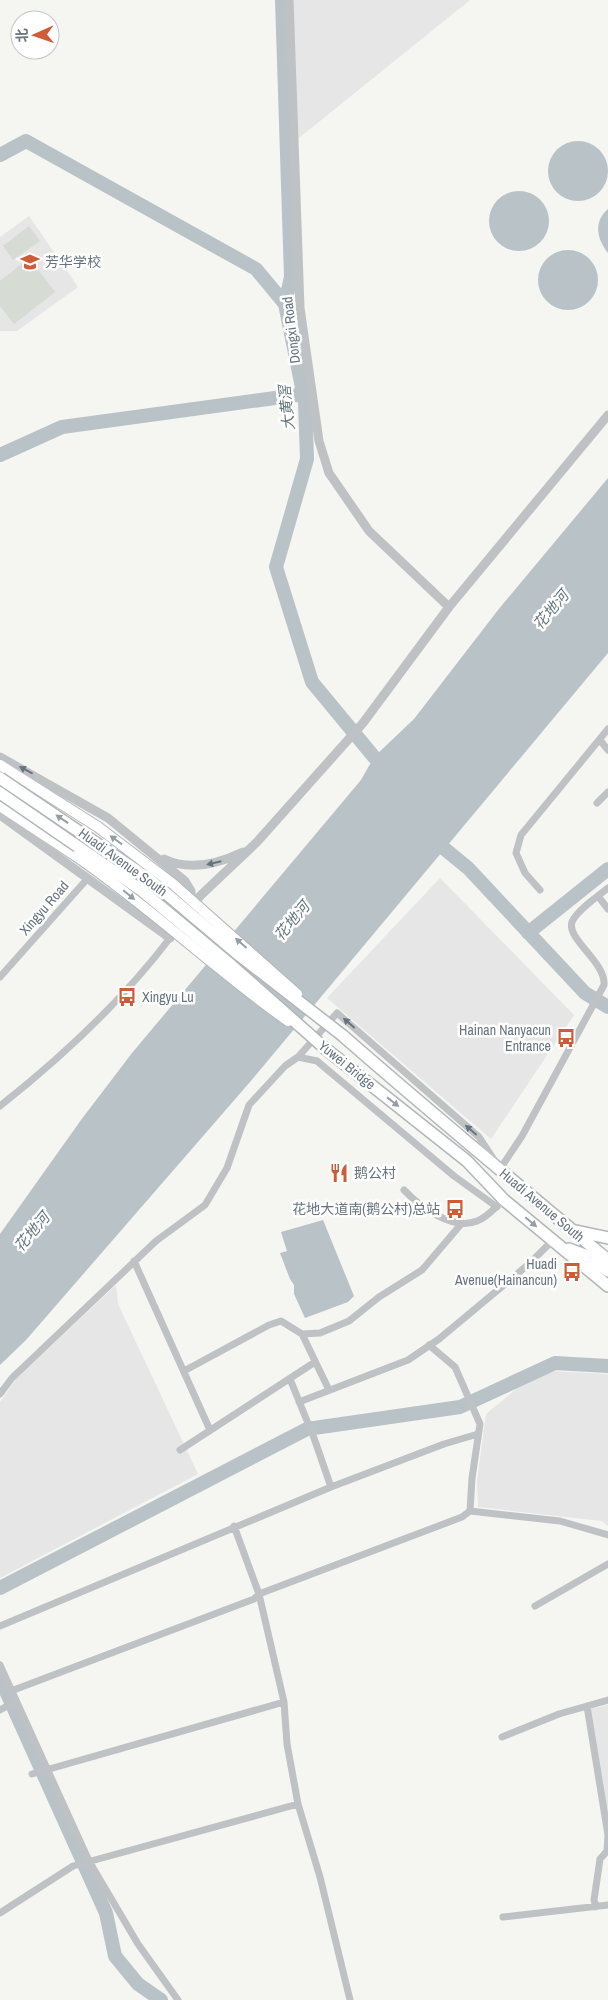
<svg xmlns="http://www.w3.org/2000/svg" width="608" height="2000" font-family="'Archivo Narrow','Noto Sans SC',sans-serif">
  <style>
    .built { fill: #e5e6e5 }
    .green { fill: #d6dbd3 }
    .water { fill: #b9c2c7 }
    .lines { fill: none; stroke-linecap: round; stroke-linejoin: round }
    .river { stroke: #b9c2c7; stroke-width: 14 }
    .secondary-casing { stroke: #b3b7bb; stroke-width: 12 }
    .primary-casing { stroke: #b2b6b9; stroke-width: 14 }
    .minor { stroke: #bec2c5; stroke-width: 7 }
    .tertiary { stroke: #bec2c5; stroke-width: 9 }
    .secondary { stroke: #fff; stroke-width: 10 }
    .primary { stroke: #fff; stroke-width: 11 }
    .secondary-bridge-casing { stroke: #b3b7bb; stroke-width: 12; stroke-linecap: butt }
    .primary-bridge-casing { stroke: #b2b6b9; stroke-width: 14; stroke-linecap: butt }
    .secondary-bridge { stroke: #fff; stroke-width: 10 }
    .primary-bridge { stroke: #fff; stroke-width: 11 }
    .oneway { fill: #67747f }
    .oneway2 { fill: #959ea5 }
    .labels { text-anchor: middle; stroke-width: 5; stroke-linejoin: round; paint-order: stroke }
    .poi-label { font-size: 14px; fill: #67747f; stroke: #fff; text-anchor: start }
    .street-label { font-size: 14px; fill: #67747f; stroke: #fff }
    .water-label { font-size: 15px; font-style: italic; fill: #63757c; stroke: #fff }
  </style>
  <rect width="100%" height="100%" fill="#f5f5f1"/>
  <!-- built -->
  <path class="built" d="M290,0H470L294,142Z
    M29,216L78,287L17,331H0V237Z
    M440,878L574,1015L491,1139L327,998Z
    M116,1285L118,1304L198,1474L0,1578V1402L17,1378Z
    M549,1371L608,1374V1526L602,1521L478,1507L477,1481L486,1414L526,1381Z
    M608,1705V1820L590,1709Z"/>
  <!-- green -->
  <path class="green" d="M29,226L40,241L13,260L3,246Z
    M29,258L55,292L14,324L0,306V281Z"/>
  <!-- water -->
  <path class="water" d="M548 171a30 30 0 1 1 60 0a30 30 0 1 1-60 0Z
    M489 221a30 30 0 1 1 60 0a30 30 0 1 1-60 0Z
    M608,209V253C597,239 593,222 608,209Z
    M538 280a30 30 0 1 1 60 0a30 30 0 1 1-60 0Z
    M608,478V653L250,1082L26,1340L0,1365V1234L81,1120L132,1053L361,780L374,757L414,719L498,610Z
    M323,1220L354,1296L348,1302L305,1318L294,1294V1285L290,1279L280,1253L287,1251L281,1232Z"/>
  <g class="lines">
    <!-- river -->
    <path class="river" d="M282,0L291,277L285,304
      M0,155L26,141L256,269L285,304L305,402L307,459L276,567L312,682L374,757L388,768
      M0,455L62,427L304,394
      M430,837L468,868L585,993L608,1007
      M528,933L608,869
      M0,1588L307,1429L460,1407L555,1363L608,1366
      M0,1678L106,1913L115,1956L138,1984L161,2000"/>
    <!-- secondary casing -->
    <g class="secondary-casing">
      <path id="secondary" d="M0,765L98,827
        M0,806L76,856"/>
    </g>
    <!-- primary casing -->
    <g class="primary-casing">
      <path id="primary" d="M342,1035C430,1112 519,1186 608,1260
        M327,1050L467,1161L504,1200L608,1286
        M576,1231L608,1238
        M569,1249L587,1256L608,1271"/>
    </g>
    <!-- minor -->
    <path class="minor" d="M600,740L608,750
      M597,803L608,792
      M540,890L525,873L516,853L521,835L608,729
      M598,896L608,909
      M0,977L88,878
      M298,1057L337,1013L479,1137L500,1169L522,1136L604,985C606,962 566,939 572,922C576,911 598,896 608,888
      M0,1106C62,1057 122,1001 170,938
      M404,1190C420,1207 453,1231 477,1221C486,1218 493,1210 499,1204
      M134,1261L210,1430
      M302,1334L320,1333L349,1321L379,1297L422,1270L462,1223
      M184,1371L269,1325L281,1321L302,1334L329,1390
      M290,1379L314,1438L331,1487
      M0,1394L12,1378L156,1241L205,1205L227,1168L249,1105L285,1066L298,1057L317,1061L454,1176L497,1207
      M299,1402L408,1360L439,1339L529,1264L553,1240
      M180,1450L315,1362
      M470,1511L560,1521L608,1535
      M234,1526L259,1594L284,1702L287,1744L298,1804L320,1877L350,2000
      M535,1606L608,1564
      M0,1626L331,1487L444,1444L478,1434
      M0,1665L89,1861L138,1944L178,2000
      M11,1691L254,1599L259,1594L462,1517L470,1511L472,1478L480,1424L455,1367L429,1345
      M587,1706L608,1835L607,1851L600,1859L594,1900L596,1907
      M0,1710L16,1701
      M502,1737L559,1714L608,1700
      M32,1774L284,1702
      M0,1913L73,1866L298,1804
      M503,1917L608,1905"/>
    <!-- tertiary -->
    <path class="tertiary" d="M289,0L300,308L319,441L329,473L369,531L449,607
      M0,757L108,818L185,881L191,891V905
      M0,815L170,938L185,914L200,896L257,842L363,723L449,607L608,415
      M164,859C189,871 218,864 243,852"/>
    <!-- secondary -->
    <use href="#secondary" class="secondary"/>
    <!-- primary -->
    <use href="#primary" class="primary"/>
    <!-- secondary-bridge casing -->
    <g class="secondary-bridge-casing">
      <path id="secondary-bridge" d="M98,827L173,884L297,994
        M76,856C150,907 215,969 288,1021"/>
    </g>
    <!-- primary-bridge casing -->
    <g class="primary-bridge-casing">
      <path id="primary-bridge" d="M0,778L149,879L239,955L342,1035
        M0,793L141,890L231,965L327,1050"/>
    </g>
    <!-- secondary-bridge -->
    <use href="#secondary-bridge" class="secondary-bridge"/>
    <!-- primary-bridge -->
    <use href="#primary-bridge" class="primary-bridge"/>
  </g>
  <!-- one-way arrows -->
  <defs><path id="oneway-solid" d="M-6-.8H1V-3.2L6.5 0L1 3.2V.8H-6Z" transform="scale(1.25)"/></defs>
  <g class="oneway">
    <use href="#oneway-solid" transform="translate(26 770) rotate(-152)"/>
    <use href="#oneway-solid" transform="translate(214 863) rotate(167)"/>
    <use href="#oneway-solid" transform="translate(349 1023) rotate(-139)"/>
    <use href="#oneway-solid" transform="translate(471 1130) rotate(-139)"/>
  </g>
  <g class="oneway2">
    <use href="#oneway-solid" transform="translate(62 819) rotate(-146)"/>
    <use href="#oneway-solid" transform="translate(116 840) rotate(-144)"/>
    <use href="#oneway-solid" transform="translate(129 895) rotate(39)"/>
    <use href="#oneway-solid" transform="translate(241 943) rotate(-139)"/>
    <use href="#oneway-solid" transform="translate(393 1102) rotate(38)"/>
    <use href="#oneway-solid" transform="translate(531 1222) rotate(40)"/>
  </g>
  <!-- icons -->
  <defs>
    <g id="school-bare" transform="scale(1.5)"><path d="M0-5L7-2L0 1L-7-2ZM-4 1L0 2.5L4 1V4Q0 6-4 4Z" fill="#ce5c38" stroke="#fff" stroke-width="2.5" paint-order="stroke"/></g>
    <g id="bus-bare" transform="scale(1.5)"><path d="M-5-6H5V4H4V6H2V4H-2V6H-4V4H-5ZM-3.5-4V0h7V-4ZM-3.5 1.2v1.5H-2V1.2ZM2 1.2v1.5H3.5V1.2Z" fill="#ce5c38" stroke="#fff" stroke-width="2.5" paint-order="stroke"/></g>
    <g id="restaurant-bare" transform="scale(1.5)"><path d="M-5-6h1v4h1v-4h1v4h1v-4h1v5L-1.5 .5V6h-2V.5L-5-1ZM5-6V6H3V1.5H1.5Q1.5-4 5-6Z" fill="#ce5c38" stroke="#fff" stroke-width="2.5" paint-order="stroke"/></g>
  </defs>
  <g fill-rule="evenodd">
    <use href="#school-bare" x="30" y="262"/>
    <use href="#bus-bare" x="127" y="997"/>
    <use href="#bus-bare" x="566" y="1038"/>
    <use href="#restaurant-bare" x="339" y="1173"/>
    <use href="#bus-bare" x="455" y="1209"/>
    <use href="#bus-bare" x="572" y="1272"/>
  </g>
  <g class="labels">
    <!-- poi labels -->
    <g class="poi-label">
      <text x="45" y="267">芳华学校</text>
      <text x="142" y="1002">Xingyu Lu</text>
      <text x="551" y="1035" text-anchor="end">Hainan Nanyacun<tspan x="551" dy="16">Entrance</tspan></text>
      <text x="354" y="1178">鹅公村</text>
      <text x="440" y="1214" text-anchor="end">花地大道南(鹅公村)总站</text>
      <text x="557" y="1269" text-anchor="end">Huadi<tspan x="557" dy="16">Avenue(Hainancun)</tspan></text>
    </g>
    <!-- street labels -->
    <g class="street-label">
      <text transform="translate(291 330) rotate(-97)" y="5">Dongxi Road</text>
      <text transform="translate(123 862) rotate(36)" y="5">Huadi Avenue South</text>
      <text transform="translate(44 908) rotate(-49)" y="5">Xingyu Road</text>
      <text transform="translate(347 1065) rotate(39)" y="5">Yuwei Bridge</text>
      <text transform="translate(542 1205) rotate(40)" y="5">Huadi Avenue South</text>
    </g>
    <!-- water labels -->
    <g class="water-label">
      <text transform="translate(287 408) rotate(-96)" y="5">大黄滘</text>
      <text transform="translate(551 610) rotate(-50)" y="5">花地河</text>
      <text transform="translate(292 921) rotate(-50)" y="5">花地河</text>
      <text transform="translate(32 1232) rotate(-50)" y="5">花地河</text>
    </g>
  </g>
  <!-- north arrow -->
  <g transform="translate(35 35) rotate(268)"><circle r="24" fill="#ffffff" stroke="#c2c7cc"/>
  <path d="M0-4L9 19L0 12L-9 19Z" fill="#ce5c38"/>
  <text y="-8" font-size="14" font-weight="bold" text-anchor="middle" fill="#67747f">北</text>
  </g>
</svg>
